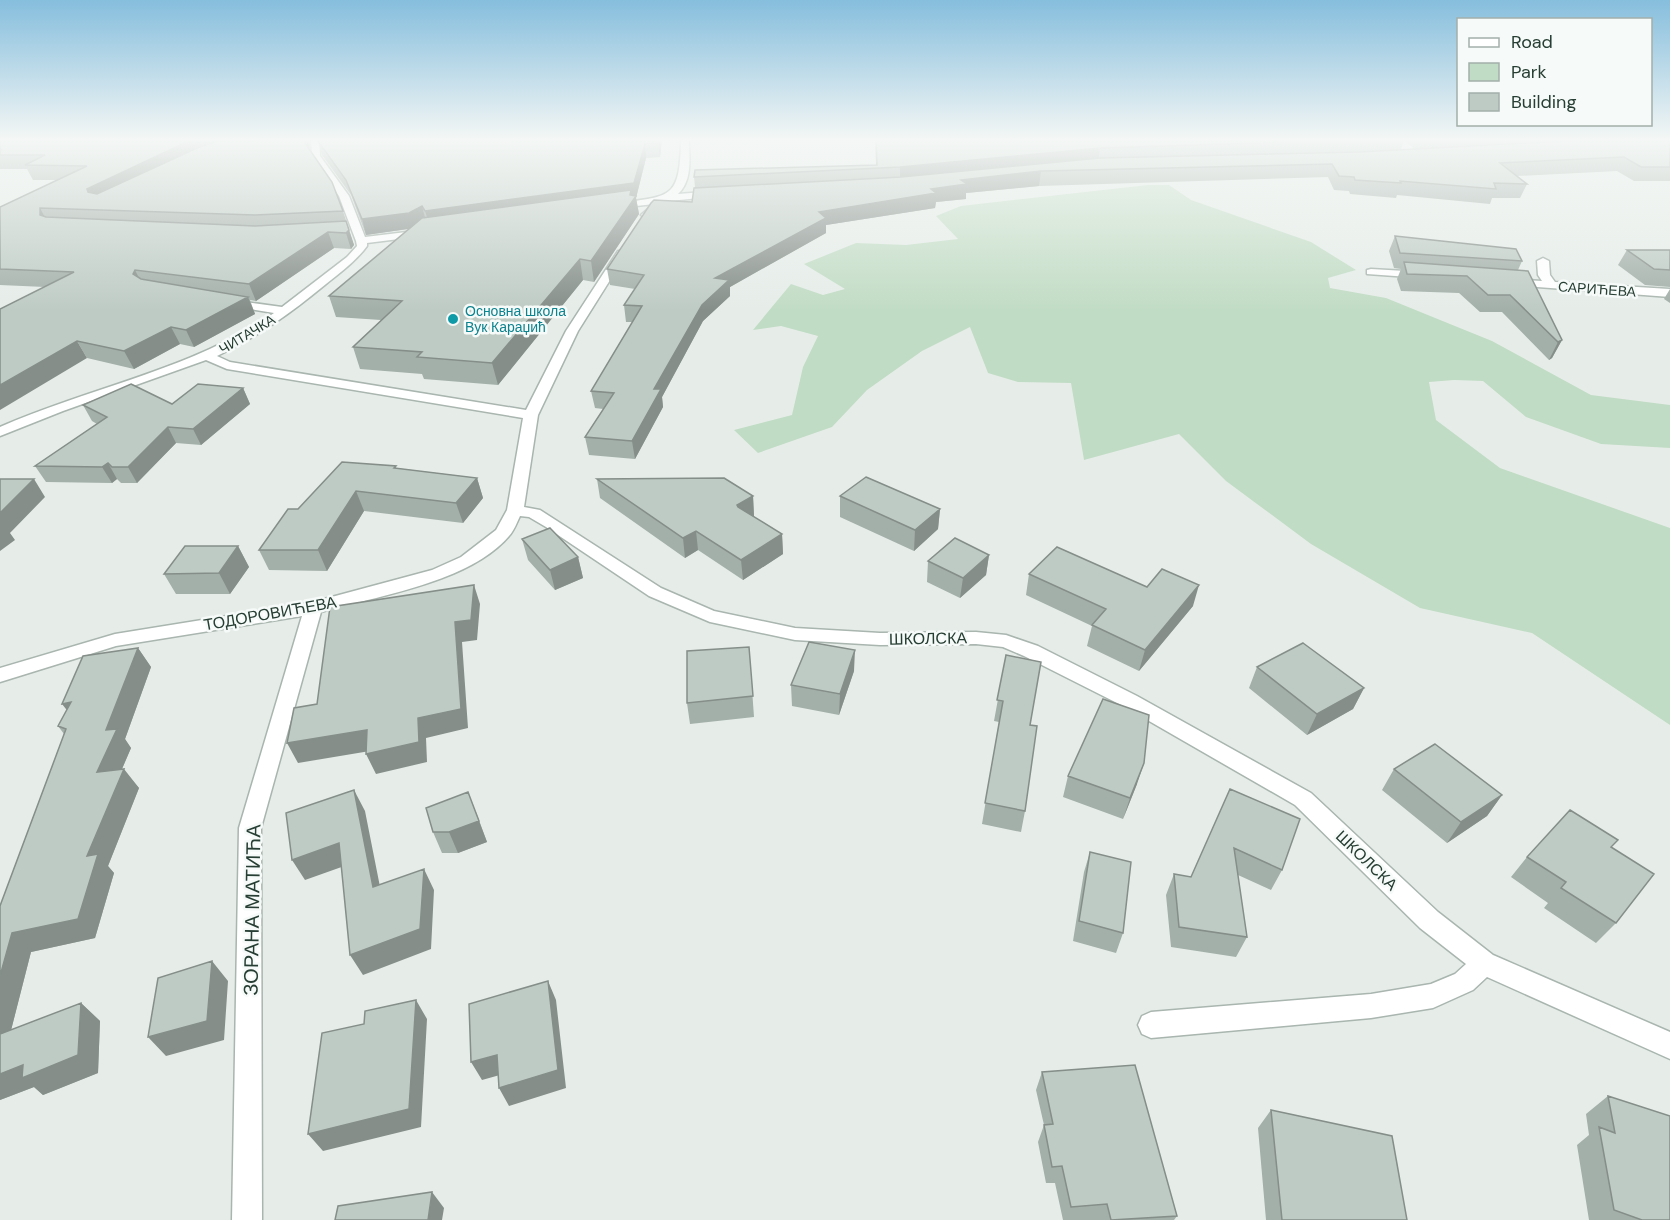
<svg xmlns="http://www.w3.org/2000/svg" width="1670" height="1220" font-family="'DM Sans',sans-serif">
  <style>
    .green { fill: #c1dcc4 }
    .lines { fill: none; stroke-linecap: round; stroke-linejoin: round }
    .minor-casing { stroke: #a9b5af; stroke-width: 3 }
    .minor { fill: #fff; fill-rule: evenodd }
    .wall { fill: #a3afa9; fill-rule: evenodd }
    .shaded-wall { fill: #858e89 }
    .building { fill: #becbc4; stroke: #858e89; stroke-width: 1.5 }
    .culture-dot { fill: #0f9aa8; stroke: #f6faf8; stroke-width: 2 }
    .labels { text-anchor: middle; stroke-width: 5; stroke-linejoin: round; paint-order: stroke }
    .far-street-label { font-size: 14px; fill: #263e34; stroke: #f6faf8 }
    .far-culture-label { font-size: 14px; fill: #0d838f; stroke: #f6faf8; text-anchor: start }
    .street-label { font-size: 16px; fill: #263e34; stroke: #f6faf8 }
    .near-street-label { font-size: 20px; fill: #263e34; stroke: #f6faf8 }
  </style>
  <rect width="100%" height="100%" fill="#e6ede9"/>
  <!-- green -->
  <path class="green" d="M1148,185H1169L1191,200L1311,242L1356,270L1328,278L1330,288L1386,298L1450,324L1492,341L1591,395L1670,405V448L1601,444L1526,417L1483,381L1454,380L1429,382L1436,420L1500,468L1670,528V725L1532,633L1420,608L1311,544L1226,481L1179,434L1084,460L1071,383L1018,382L988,373L970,327L922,351L867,390L832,427L758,453L734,430L792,415L803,367L818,336L781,326L753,330L791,284L823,295L845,289L804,264L856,243L906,245L958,239L936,216L961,206Z"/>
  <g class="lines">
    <!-- minor casing -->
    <g class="minor-casing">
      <path id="minor" d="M311,139H319L320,156L349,196L365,237L423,230L428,233L423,236L367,243V246C356,261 341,272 326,284C292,312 258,337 217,356L230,362L526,410L566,331L618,251H626L627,253L578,331L538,415L524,507L540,510L661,588L714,611L795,628L880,633L976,632L1006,635L1038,646L1137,696L1311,793L1438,912L1493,955L1670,1032V1059L1487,977L1473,990L1433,1008L1371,1018L1151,1038L1142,1034L1138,1025L1142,1016L1151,1012L1371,994L1431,984L1455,974L1466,964L1420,928L1295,805L1123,706L1024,656L1003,647L976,644L880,645L795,640L710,622L649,596L546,527L529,517L520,516C517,522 514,531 509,536C470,582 378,596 321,612L261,828L262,1220H232L239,828L302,616L116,646L0,682V668L115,634L313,602L432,570L461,557L496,530L507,510L523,418L227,369L206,360L63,411L0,436V427C90,387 192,370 274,313L224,305V299L282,307L347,257L357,246L356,241L339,196L312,156Z
        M681,139H689C689,157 693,180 678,194L717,191L722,194L720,196L669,201L646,218L641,215L654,204L610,209V205L614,204C670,195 680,202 681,139Z
        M1543,258L1549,261L1550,275L1555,282L1670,289V297L1510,285L1504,282L1510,279L1542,281L1538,275L1537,261Z
        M1371,269L1423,272L1429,275L1423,278L1367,274V270Z"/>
    </g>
    <!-- minor -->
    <use href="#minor" class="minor"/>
  </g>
  <!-- wall -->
  <path class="wall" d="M0,139H309L310,149L343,211L354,245L351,249L334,248L256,301L250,300L255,314L194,347L180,344L134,369L87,358L45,287L0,285V207L57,180H33L27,169H0V141L1,140Z
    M662,139L660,157L646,158L636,198L639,214L594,282L583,280L498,385L424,379L422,374L360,369L353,347L381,320L336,317L329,296L409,229L366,235L351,195L322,155L318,141Z
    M875,139H1670V181H1634L1617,171L1517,176L1527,184L1520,198H1492L1490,204L1397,195L1396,198L1350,194L1349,191L1334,190L1328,177L1039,186L966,193V199L936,202L935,208L826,225V233L730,287V296L703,321L662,397L663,407L635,459L589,455L585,437L603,409L595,408L591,391L633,322H626L624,305L635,289L610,285L607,269L692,202L695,187L694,177L876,165ZM1404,141L1415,149H1401Z
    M1395,236L1522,261L1518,270L1562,340L1552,358L1549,360L1502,312H1480L1459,293L1401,291L1397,279L1401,269L1394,268L1389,251Z
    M1627,250H1670V287L1645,285L1618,265Z
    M1670,289V303L1664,299Z
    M243,388L250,404L201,445L176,443L137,483H121L117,479L112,483L46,482L35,466L97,424L92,421L83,405L172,404Z
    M396,466V468L477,478L483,498L463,523L364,511L327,571L269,570L259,550L298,509Z
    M597,479L753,496L754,516H753L782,534L783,554L743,580L698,550L685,558L600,498Z
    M840,496L940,509L938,529L914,551L840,517Z
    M522,539L578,557L583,578L555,590L528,560Z
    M238,546L249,567L230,594H176L164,574Z
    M989,555L986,575L960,598L927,582L928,561Z
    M1029,574L1147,587L1193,606L1139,671L1087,646L1092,626L1026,595Z
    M749,647L754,717L690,724L687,703Z
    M138,648L151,667L125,739L131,748L122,769L139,788L108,866L114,873L95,938L31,952L11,1030L81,1003L100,1021L98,1073L43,1095L34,1087L0,1100V906L64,734L58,726Z
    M1006,655L1030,725L1025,811L1021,832L982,824L999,722L994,721Z
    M1257,667L1364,688L1353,709L1307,735L1249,688Z
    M854,671L839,715L792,706L791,685Z
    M1394,769L1502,795L1487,816L1447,843L1382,790Z
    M1068,776L1137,784L1123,819L1063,797Z
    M1230,789L1282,870L1271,890L1238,875L1247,937L1236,957L1171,947L1166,895L1174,874L1191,877Z
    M476,812L487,842L458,853H442L433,832Z
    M1611,847L1616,923L1596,943L1544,908L1548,903L1511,877L1527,857Z
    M1090,852L1123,933L1116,953L1073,941L1084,872Z
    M1042,1072L1177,1216L1174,1220H1063L1055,1183H1046L1038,1142L1044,1125L1036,1090Z
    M1608,1096L1670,1220H1589L1577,1145L1589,1135L1586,1114Z
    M1271,1110L1407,1220H1266L1258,1128Z"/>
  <!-- shaded-wall -->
  <path class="shaded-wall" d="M193,139H241L94,204L87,189Z
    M305,139H309L310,157L305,143Z
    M659,139H662L660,157L658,143Z
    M645,144L646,158L636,198L639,214L594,282L591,261L430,226L425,211Z
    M1100,148L1098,162L900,181V167Z
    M1041,171L1039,186L966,193V199L936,202L935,208L826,225V233L730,287V296L703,321L662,397L663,407L635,459L632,441L654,389L715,278L819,212L931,189L961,180Z
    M422,206L426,221L414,228L366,235L362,219Z
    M40,208L48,223L40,215Z
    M349,230L354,245L351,249L346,233Z
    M328,232L334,248L256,301L249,284Z
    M580,259L583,280L498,385L492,363Z
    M135,270L143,286L133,274Z
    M248,297L255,314L194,347L186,330Z
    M171,327L180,344L134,369L124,351Z
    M1562,340L1552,358L1549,360L1558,342Z
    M77,341L87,358L0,410V385Z
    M243,388L250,404L201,445L193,429Z
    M168,427L176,443L137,483L128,467Z
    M108,463L117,479L112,483L102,467Z
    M477,478L483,498L463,523L456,503Z
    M34,479L45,497L10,533L15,540L0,551V513Z
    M356,491L364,511L327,571L318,550Z
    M753,496L754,516L738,524L737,505Z
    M940,509L938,529L914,551L915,530Z
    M696,531L698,550L685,558L683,538Z
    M782,534L783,554L743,580L741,560Z
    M238,546L249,567L230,594L219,573Z
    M989,555L986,575L960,598L963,578Z
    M578,557L583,578L555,590L550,570Z
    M474,585L480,604L477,640L462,642L468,728L426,738L427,762L376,774L366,754L418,718L455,622Z
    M1199,585L1193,606L1139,671L1145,650Z
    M138,648L151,667L125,739L131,748L112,792L97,772L106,730Z
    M855,650L854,671L839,715L840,694Z
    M1364,688L1353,709L1307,735L1317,714Z
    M71,702L77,723L62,704Z
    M367,730L376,750L298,763L287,743Z
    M1144,763L1137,784L1123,819L1130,798Z
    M124,769L139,788L108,866L114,873L95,938L31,952L4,1058L0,1055V976L12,933L87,856Z
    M354,790L365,811L384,907L373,887Z
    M468,792L487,842L458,853L449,832Z
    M1502,795L1487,816L1447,843L1461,822Z
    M339,843L350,864L305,880L292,860Z
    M424,869L434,890L431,949L363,975L350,955Z
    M212,961L228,981L224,1040L166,1056L148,1037Z
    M548,981L556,1000L566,1088L509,1106L499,1088Z
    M416,1000L427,1019L421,1127L323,1151L308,1134Z
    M81,1003L100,1021L98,1073L43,1095L34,1087L0,1100V1074Z
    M497,1055L507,1073L482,1080L471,1062Z
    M432,1192L444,1208L442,1220H428Z"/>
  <!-- building -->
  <path class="building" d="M1,139H193L87,189L88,192L97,194L197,148L223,139H305V143L332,182L343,211L255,215L40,208V215L46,217L255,226L346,221L349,230L346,233L328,232L249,284L135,270L133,274L141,279L248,297L186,330L171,327L124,351L77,341L0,385V309L74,272L0,269V207L87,166L25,165L45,155H0V151L1,150H0V141Z
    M317,139H659L658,143L645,144L634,183L425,211L422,206L409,213L362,219L346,180L318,141Z
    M876,139H1388L1100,148L900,167L694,177L695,170L877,165Z
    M1603,139H1670V167H1641L1624,157L1500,163L1527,184L1494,183L1496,189L1400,181L1401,183L1355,180L1354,177L1339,176L1332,164L1041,171L961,180L967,184L931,189L936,193L819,212L826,218L715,278L729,280L702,305L654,389H661L632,441L585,437L614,393L591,391L642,306L624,305L644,275L607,269L651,203L654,200L692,202L694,188L901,177L1100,158L1360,152Z
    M631,190L630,195L636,196L591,261L580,259L492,363L417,357L422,352L353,347L402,301L329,296L422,218Z
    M1395,236L1516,249L1522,261L1400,253Z
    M1627,250H1670V270L1654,269Z
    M1404,262L1528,271L1562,340L1558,342L1510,295H1488L1467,276L1407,274Z
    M131,384L172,404L198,384L243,388L193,429L168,427L128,467H112L108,463L102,467L35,466L107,417L83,405Z
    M342,462L396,466L394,468L477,478L456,503L356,491L318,550H259L288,509H298Z
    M866,477L940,509L915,530L840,496Z
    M724,478L753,496L737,505L738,507L782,534L741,560L696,531L683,538L597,479Z
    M0,479H34L0,513Z
    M550,528L578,557L550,570L522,539Z
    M955,538L989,555L963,578L928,561Z
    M185,546H238L219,573L164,574Z
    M1057,547L1147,587L1162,569L1199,585L1145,650L1092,625L1106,609L1029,574Z
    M474,585L471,620L455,622L461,709L418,718L419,742L366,754L367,730L287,743L294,708L317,704L330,607Z
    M809,642L855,650L840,694L791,685Z
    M1303,643L1364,688L1317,714L1257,667Z
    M749,647L753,696L687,703V651Z
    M138,648L106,730L117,729L97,772L124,769L87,856L98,854L78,919L12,933L0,976V906L66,729L58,726L71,702L62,704L83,656Z
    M1006,655L1041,662L1030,725L1037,726L1025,811L985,803L1003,701L997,700Z
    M1103,699L1149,715L1144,763L1130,798L1068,776Z
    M1435,744L1502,795L1461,822L1394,769Z
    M1230,789L1300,819L1282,870L1234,848L1247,937L1179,927L1174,874L1191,877Z
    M354,790L373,887L424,869L420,929L350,955L339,843L292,860L286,813Z
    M468,792L479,821L449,832H433L426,808Z
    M1570,810L1618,840L1611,847L1654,874L1616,923L1561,888L1566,882L1527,857Z
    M1090,852L1131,862L1123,933L1079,921Z
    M212,961L207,1021L148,1037L158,978Z
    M548,981L558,1070L499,1088L497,1055L471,1062L469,1004Z
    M416,1000L409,1109L308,1134L322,1033L364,1024L365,1011Z
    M81,1003L78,1055L22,1078L23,1065L0,1074V1034Z
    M1135,1065L1177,1216L1111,1220L1107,1204L1071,1207L1062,1166L1052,1167L1044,1125L1053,1124L1042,1072Z
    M1608,1096L1670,1116V1220H1642L1614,1210L1599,1127L1615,1133Z
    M1271,1110L1392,1136L1407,1220H1282Z
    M432,1192L428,1220H335L338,1206Z"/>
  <!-- sky -->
  <linearGradient id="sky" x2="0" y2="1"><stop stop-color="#86bedd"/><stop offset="0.45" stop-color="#f4f7f5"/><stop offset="1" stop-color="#f4f7f5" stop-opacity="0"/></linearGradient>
  <rect width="1670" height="310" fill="url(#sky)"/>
  <!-- markers -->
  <circle class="culture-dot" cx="453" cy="319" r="6"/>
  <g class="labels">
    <!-- far-street labels -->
    <g class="far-street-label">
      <text transform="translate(1597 289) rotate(4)" y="5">САРИЋЕВА</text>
      <text transform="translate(247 334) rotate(-31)" y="5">ЧИТАЧКА</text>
    </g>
    <!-- far-culture labels -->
    <g class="far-culture-label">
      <text x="465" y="316">Основна школа<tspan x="465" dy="16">Вук Караџић</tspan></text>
    </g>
    <!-- street labels -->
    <g class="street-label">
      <text transform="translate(270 613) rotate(-10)" y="6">ТОДОРОВИЋЕВА</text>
      <text transform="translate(928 638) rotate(-1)" y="6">ШКОЛСКА</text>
      <text transform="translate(1367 860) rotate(44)" y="6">ШКОЛСКА</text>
    </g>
    <!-- near-street labels -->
    <g class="near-street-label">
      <text transform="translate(252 910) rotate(-89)" y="7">ЗОРАНА МАТИЋА</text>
    </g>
  </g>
  <!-- legend -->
  <rect x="1457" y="18" width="195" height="108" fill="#f6faf8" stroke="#a3afaa" stroke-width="1.5"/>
  <rect x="1469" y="38" width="30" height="9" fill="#ffffff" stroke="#a3afaa" stroke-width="1.5"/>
  <text x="1511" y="48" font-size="18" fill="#263e34">Road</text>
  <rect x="1469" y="63" width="30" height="18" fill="#c1dcc4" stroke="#a3afaa" stroke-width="1.5"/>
  <text x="1511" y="78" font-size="18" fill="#263e34">Park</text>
  <rect x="1469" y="93" width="30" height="18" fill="#becbc4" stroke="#a3afaa" stroke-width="1.5"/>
  <text x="1511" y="108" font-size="18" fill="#263e34">Building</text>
</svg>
